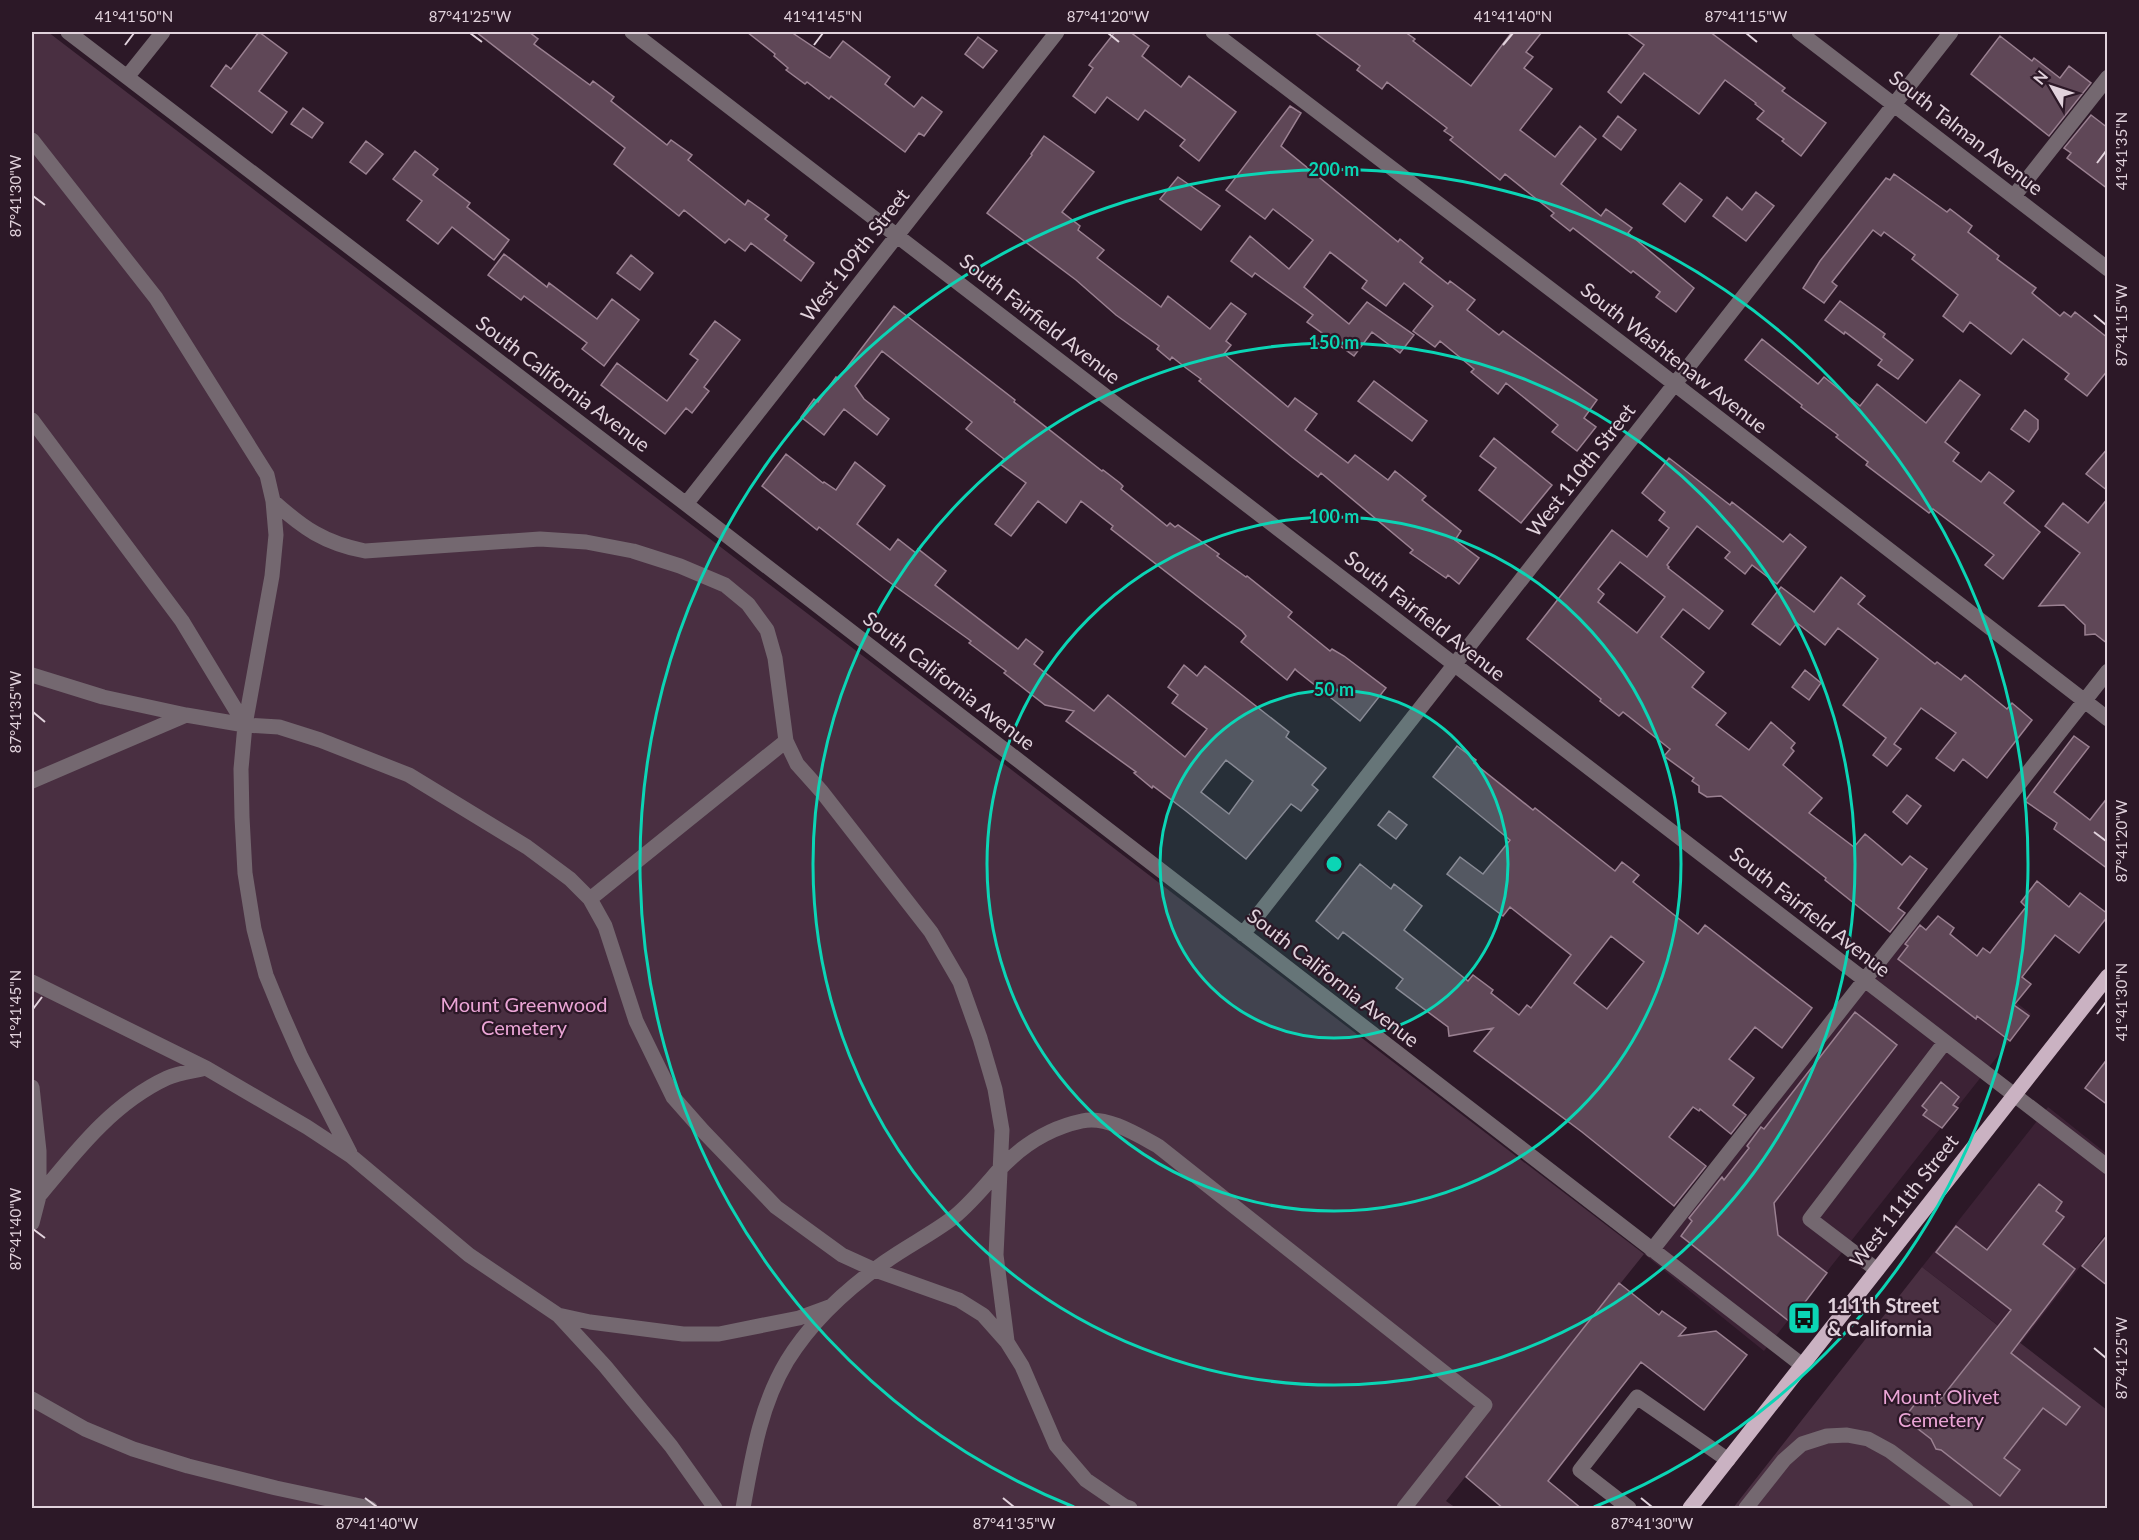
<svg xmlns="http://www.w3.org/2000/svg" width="2139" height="1540" font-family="Lato,sans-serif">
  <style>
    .built { fill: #3c2235 }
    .green { fill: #492f41 }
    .building { fill: #5f4757; stroke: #9a8091; stroke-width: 1.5; fill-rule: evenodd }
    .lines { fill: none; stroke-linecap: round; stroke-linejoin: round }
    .minor { stroke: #746870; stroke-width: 15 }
    .major { stroke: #cab2c2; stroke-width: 15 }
    .ticks { fill: none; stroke: #e1d2dc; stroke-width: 2 }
    .ring { fill: none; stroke: #0bd5b5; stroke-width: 3 }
    .labels { text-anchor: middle; stroke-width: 4.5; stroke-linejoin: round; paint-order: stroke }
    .street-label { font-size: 20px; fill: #e1d2dc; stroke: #2c1827 }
    .park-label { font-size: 20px; fill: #eba5d6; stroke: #2c1827 }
    .poi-label { font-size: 20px; font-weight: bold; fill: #e1d2dc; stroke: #2c1827; text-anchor: start }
    .centre { fill: #0bd5b5; stroke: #2c1827; stroke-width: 3 }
    .ring-label { font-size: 18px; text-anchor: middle; font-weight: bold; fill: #0bd5b5; stroke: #2c1827; stroke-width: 4.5; stroke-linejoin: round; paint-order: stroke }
    .neatline { fill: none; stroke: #e1d2dc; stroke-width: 2 }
    .ticks-label { font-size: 15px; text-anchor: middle; fill: #e1d2dc }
  </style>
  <rect width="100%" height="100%" fill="#2c1827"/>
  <!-- built -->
  <path class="built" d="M1909,919L2031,1014L1764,1351L1644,1254Z
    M2048,1107L2107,1154V1232L2021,1343L1922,1267Z"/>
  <!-- green -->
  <path class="green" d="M32,32H48L1644,1254L1446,1501L1456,1508H32Z
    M1922,1267L2107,1410V1508H1733Z"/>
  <!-- building -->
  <path class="building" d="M259,32L287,53L259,91L287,112L272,133L211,86L226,65L231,69Z
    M476,32H529L538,39L534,44L590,85L593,81L614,97L611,101L667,145L671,140L692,155L688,160L745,205L748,200L769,215L765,219L787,236L784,240L814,263L801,281L751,243L745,251L729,239L725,243L684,210L679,216L614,164L625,148Z
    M747,32H791L830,58L843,41L890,77L885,84L914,107L922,97L942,112L924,136L919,133L905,152L831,96L829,99L807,82L805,84L786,70L788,68L774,56L775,54Z
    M1115,32H1130L1149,46L1142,56L1181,87L1189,76L1236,112L1199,161L1180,146L1185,140L1145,110L1138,120L1107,97L1095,113L1073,96L1093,68L1089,65Z
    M1314,32H1405L1415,39L1413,41L1471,86L1512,32H1542L1526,52L1533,57L1524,68L1552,89L1520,130L1555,157L1580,126L1596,139L1561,184L1601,216L1606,209L1632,228L1628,233L1694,288L1676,312L1656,297L1660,292L1633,271L1631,273L1573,228L1570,231L1551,216L1554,213L1505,174L1500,180L1450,140L1453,137L1444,131L1447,128L1387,82L1382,89L1357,70L1360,66Z
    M1626,32H1710L1785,88L1782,91L1826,123L1801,156L1782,141L1784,139L1757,119L1764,111L1755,104L1756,103L1725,80L1699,114L1644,73L1621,103L1608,92L1644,45Z
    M2000,36L2032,61L2034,58L2060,78L2069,66L2091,83L2049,136L1971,74Z
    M978,37L997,51L983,68L965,54Z
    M1290,106L1301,113L1281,146L1398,242L1400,239L1423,258L1420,262L1448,284L1450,281L1475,300L1467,310L1499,335L1503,331L1597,400L1584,418L1596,427L1577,451L1552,432L1558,425L1506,383L1498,394L1471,372L1474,369L1440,341L1435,347L1413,331L1433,306L1404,283L1386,306L1362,288L1367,281L1330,252L1304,287L1349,324L1367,302L1414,335L1400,353L1372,332L1354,356L1307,322L1313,315L1255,273L1252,277L1231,261L1250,236L1289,269L1313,240L1273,209L1265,219L1226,190Z
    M303,108L323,123L312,138L291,124Z
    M2091,115L2108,128V189L2067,158L2071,153L2064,148Z
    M1618,116L1636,130L1621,150L1603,136Z
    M1044,136L1094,172L1062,212L1080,226L1078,230L1104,250L1097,258L1161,307L1168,296L1210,329L1231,303L1246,314L1226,341L1231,345L1224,354L1288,407L1295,398L1317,414L1305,430L1348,463L1355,455L1388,480L1395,471L1426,496L1422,500L1461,531L1455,540L1479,558L1459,584L1448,575L1446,578L1410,553L1413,550L1321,473L1318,477L1292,457L1199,381L1201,379L1186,368L1172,357L1170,360L1157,349L1159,346L1116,315L1076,280L987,213L1032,155L1031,154Z
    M366,141L383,154L366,174L350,162Z
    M415,151L438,169L433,175L470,203L467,207L509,240L494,260L452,227L438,244L407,220L422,201L393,179Z
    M1894,174L1947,212L1950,209L1972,226L1968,232L1999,256L1997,259L2036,288L2032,293L2060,316L2064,312L2071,317L2075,312L2108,338V370L2087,396L2065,379L2069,374L2023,339L2011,354L1970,322L1963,332L1943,316L1958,295L1912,259L1915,255L1884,232L1881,236L1873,230L1832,282L1837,286L1824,303L1803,288L1820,261L1886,178L1890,180Z
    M1178,177L1220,206L1201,230L1160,199Z
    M1680,183L1702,200L1685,222L1663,204Z
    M1756,192L1774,206L1746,241L1713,216L1727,197L1742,210Z
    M504,254L547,287L549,283L597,319L612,299L639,320L604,366L582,349L587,343L524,296L521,300L488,275Z
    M631,255L653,273L640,290L617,273Z
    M1840,301L1885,334L1883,337L1913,360L1898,379L1878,365L1882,360L1845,332L1844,334L1825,320Z
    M894,306L1015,400L1014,402L1102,471L1103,470L1120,483L1123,486L1121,489L1167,526L1170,523L1175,527L1178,525L1219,554L1217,556L1246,577L1247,576L1292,612L1288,617L1330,651L1332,649L1344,656L1386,688L1360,721L1297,671L1295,669L1287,680L1241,642L1246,636L1242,631L1111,529L1113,526L1081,501L1066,523L1038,501L1011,536L995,524L1026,483L1000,464L1004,459L966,429L972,422L882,351L855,386L864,399L889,419L877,435L844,409L824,435L801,417L814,399L818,402L836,377L838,379Z
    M715,321L740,340L704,387L709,391L692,413L686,408L665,434L601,385L617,363L667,401L698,360L690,354Z
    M1762,339L1818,384L1824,377L1860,406L1877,384L1926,423L1960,380L1980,395L1945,442L1959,453L1953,461L1981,482L1989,472L2014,491L2004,503L2040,532L2003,579L1985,565L1994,555L1933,509L1929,513L1866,465L1868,462L1836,437L1838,435L1801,407L1802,405L1745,360Z
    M1374,381L1427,421L1412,441L1358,401Z
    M2025,410L2038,420V429L2029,442L2011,429Z
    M1494,438L1552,485L1521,523L1479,490L1496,468L1480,456Z
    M2108,448V491L2086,474Z
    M786,454L823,483L824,482L836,490L855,462L885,486L857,524L890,550L898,539L916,553L918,549L946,571L935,585L1018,649L1026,639L1043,652L1034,664L1094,711L1108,695L1185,757L1207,729L1172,703L1178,695L1168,687L1184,665L1197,676L1205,666L1289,732L1286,737L1326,768L1312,785L1318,790L1301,811L1291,804L1246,859L1186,811L1153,786L1152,788L1134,773L1136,772L1066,721L1074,711L1045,705L1004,673L1006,671L969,643L971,641L885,579L819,527L817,530L762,486ZM1226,760L1253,781L1229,814L1201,792Z
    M1669,458L1730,505L1732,502L1783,542L1790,534L1806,547L1777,584L1752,565L1745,574L1725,558L1730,552L1697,526L1667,565L1669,567L1668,568L1723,611L1709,629L1683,609L1661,637L1704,672L1692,687L1726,713L1716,725L1749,750L1771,722L1795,743L1791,748L1794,751L1783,765L1822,798L1809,813L1854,847L1865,834L1902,865L1910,856L1927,869L1898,908L1905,913L1890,932L1825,880L1826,878L1721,796L1707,797L1699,792V786L1692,781L1694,778L1664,756L1670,749L1623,712L1619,716L1600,701L1601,699L1527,639L1612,530L1647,557L1669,528L1659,520L1665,512L1642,493ZM1620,562L1665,597L1637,633L1598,602L1604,594L1598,589Z
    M2108,498V644L2095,634L2085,635V625L2064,605L2039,606L2080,553L2045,526L2063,503L2088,523Z
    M1841,577L1865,596L1858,604L1935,664L1937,662L1961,680L1965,675L2007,709L2012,703L2032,720L1987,778L1963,759L1954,771L1936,758L1956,733L1921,708L1894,744L1901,749L1887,766L1873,755L1886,738L1843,705L1878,659L1838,628L1825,645L1797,623L1780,645L1752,624L1781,587L1814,612Z
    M1805,670L1821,683L1809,700L1792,687Z
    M2074,736L2089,747L2054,792L2090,820L2108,797V869L2054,829L2057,823L2025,801Z
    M1457,746L1476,760L1474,763L1533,810L1535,808L1615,871L1622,862L1639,875L1633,882L1698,934L1705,925L1812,1008L1782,1048L1755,1027L1729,1059L1754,1078L1733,1105L1746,1115L1731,1134L1700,1109L1699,1111L1693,1107L1669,1137L1706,1166L1674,1206L1582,1132L1474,1051L1493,1028L1449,1036L1448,1027L1396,988L1403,979L1343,932L1338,939L1316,921L1360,864L1391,889L1394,884L1422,906L1404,930L1468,981L1473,975L1493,990L1491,993L1519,1015L1527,1005L1531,1008L1571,955L1510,907L1503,916L1447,874L1460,857L1483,874L1510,840L1433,777ZM1611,936L1644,962L1607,1009L1574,983Z
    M1907,795L1921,806L1907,824L1893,812Z
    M1389,811L1407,825L1396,839L1378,825Z
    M2037,881L2069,907L2080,893L2108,914V916L2079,953L2055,935L2022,977L2031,984L2014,1005L2029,1016L2010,1041L1977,1016L1976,1019L1898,959L1908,946L1905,944L1920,925L1926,930L1938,916L1954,928L1950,934L1977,956L1983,948L1990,953L2026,907L2021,902Z
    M1855,1012L1897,1045L1774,1203L1778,1235L1827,1273L1790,1322L1681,1236L1692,1221L1689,1218L1722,1177L1724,1180L1749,1148L1747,1146L1761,1127L1764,1129Z
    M2108,1058V1105L2085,1088Z
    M1941,1082L1959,1097L1953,1105L1958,1108L1942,1128L1923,1115L1927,1110L1922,1106Z
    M2039,1184L2062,1202L2056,1211L2064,1217L2043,1244L2075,1269L2011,1353L2080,1407L2066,1425L2043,1408L2004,1458L2020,1470L2000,1496L1941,1450L1936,1449L1931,1439L1904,1418L1922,1395L1935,1406L2011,1310L1936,1252L1956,1226L1987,1250Z
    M2108,1234V1286L2082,1266Z
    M1619,1283L1659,1315L1662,1311L1686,1328L1679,1336L1716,1331L1747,1355L1704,1410L1641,1362L1548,1481L1582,1509H1504L1466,1477Z"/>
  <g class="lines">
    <!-- minor -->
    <path class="minor" d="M68,32L686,504L1802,1365
      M632,32L2108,1167
      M1213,32L1650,365L2108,719
      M1799,32L2108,269
      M127,77L163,32
      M32,140L156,298L267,475L273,501L276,535L272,576L245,725
      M2014,196L2108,77
      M32,420L182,621L245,725L241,769L242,817L245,873L254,929L266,975L282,1014L301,1057L350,1153
      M273,501C303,528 324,543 365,551L540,539L586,542L633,551L680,566L725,585L748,604L767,630L775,658L786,741L797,764L822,792L931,932L960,982L980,1038L995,1089L1002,1130L996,1255L1007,1341
      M686,504L1057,32
      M32,675L103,697L186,715L245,725L279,727L320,740L409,775L527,847L570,879L590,899L605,926L636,1021L673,1097L703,1131L776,1207L842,1255L875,1270L959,1300L983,1315L1007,1342L1022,1366L1056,1445L1086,1480L1124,1506L1130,1508
      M32,781L186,715
      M590,899L786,741
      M1243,934L1951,32
      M32,982L206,1068L307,1127L351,1156L469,1255L558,1315L605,1366L671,1446L715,1508
      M32,1087L39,1151V1196L32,1223
      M39,1196C76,1151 113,1103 167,1078C178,1073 194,1071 206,1068
      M1652,1250L2108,671
      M1877,1270L1810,1219L1945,1042
      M558,1315L590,1322L683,1334H719L799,1318L829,1307
      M32,1399L85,1429L133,1449L188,1466L276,1488L370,1508
      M743,1508C752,1458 760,1406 787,1361C811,1322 848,1288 885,1262C907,1246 932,1234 954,1217C970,1204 984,1187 998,1171C1021,1146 1049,1128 1082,1121C1106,1115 1138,1135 1158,1146L1485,1405L1404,1508
      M1629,1508L1580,1470L1637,1397L1728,1460
      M1746,1508L1784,1460L1802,1444L1827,1436L1847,1435L1868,1439L1890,1451L1966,1508"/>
    <!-- major -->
    <path class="major" d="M1690,1508L2108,976"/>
  </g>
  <!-- ticks -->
  <path class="ticks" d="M470,33L482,42M1108,33L1119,42M1746,33L1757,42M125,45L134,33M814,45L823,33M1503,45L1513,33M2097,163L2106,151M33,196L45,205M2094,315L2106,325M33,712L45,722M2094,832L2106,841M33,1009L42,997M2097,1014L2106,1002M33,1229L45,1238M2094,1348L2106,1358M365,1498L377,1507M1003,1498L1014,1507M1641,1498L1652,1507"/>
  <!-- distance rings -->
  <circle cx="1334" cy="864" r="174" fill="#0bd5b5" fill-opacity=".12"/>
  <g class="ring">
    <circle cx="1334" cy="864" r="174"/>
    <circle cx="1334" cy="864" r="347"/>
    <circle cx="1334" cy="864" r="521"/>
    <path d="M1074 1507A694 694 0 1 1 1594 1507"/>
  </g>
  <!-- icons -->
  <defs>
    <g id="bus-square" transform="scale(1.725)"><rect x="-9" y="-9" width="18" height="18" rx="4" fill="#0bd5b5" stroke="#2c1827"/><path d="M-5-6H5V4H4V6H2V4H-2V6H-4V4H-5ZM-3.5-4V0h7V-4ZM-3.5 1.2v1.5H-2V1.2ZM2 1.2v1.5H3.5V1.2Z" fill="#111"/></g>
  </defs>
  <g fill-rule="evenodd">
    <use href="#bus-square" x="1804" y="1318"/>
  </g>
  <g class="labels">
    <!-- street labels -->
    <g class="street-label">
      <text transform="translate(1966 133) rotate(38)" y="7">South Talman Avenue</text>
      <text transform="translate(855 255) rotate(-52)" y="7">West 109th Street</text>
      <text transform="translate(1040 319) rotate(38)" y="7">South Fairfield Avenue</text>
      <text transform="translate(1674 358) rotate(38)" y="7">South Washtenaw Avenue</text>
      <text transform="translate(563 384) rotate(37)" y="7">South California Avenue</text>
      <text transform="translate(1581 470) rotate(-52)" y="7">West 110th Street</text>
      <text transform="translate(1425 616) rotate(38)" y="7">South Fairfield Avenue</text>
      <text transform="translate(949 681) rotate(38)" y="7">South California Avenue</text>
      <text transform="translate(1810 912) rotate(38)" y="7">South Fairfield Avenue</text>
      <text transform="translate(1333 978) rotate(38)" y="7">South California Avenue</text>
      <text transform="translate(1904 1201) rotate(-52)" y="7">West 111th Street</text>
    </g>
    <!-- park labels -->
    <g class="park-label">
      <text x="524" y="1012">Mount Greenwood<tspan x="524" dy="23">Cemetery</tspan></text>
      <text x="1941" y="1404">Mount Olivet<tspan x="1941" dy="23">Cemetery</tspan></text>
    </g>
    <!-- poi labels -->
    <g class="poi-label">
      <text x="1827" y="1313">111th Street<tspan x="1827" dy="23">&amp; California</tspan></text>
    </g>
  </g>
  <circle cx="1334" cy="864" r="9" class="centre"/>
  <g class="ring-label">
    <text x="1334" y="176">200 m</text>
    <text x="1334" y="349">150 m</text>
    <text x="1334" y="523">100 m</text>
    <text x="1334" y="696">50 m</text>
  </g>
  <!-- border -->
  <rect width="2139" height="1540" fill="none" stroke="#2c1827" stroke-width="66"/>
  <!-- north arrow -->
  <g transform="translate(2052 87) rotate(309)" stroke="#2c1827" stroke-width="4.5" paint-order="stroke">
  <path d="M0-4.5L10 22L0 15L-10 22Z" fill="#e1d2dc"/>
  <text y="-9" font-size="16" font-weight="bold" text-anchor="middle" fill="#e1d2dc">N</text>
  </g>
  <rect x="33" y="33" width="2073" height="1474" class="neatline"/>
  <g class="ticks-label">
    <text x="134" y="22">41°41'50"N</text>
    <text x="470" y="22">87°41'25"W</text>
    <text x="823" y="22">41°41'45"N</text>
    <text x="1108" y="22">87°41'20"W</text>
    <text x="1513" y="22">41°41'40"N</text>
    <text x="1746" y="22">87°41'15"W</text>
    <text transform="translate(2122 151) rotate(-90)" y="5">41°41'35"N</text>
    <text transform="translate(16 196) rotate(-90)" y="5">87°41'30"W</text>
    <text transform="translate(2122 325) rotate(-90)" y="5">87°41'15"W</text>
    <text transform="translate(16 712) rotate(-90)" y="5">87°41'35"W</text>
    <text transform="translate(2122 841) rotate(-90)" y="5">87°41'20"W</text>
    <text transform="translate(2122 1002) rotate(-90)" y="5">41°41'30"N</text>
    <text transform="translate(16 1009) rotate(-90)" y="5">41°41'45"N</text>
    <text transform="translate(16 1229) rotate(-90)" y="5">87°41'40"W</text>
    <text transform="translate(2122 1358) rotate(-90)" y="5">87°41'25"W</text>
    <text x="377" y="1529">87°41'40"W</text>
    <text x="1014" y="1529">87°41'35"W</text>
    <text x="1652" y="1529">87°41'30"W</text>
  </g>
</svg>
